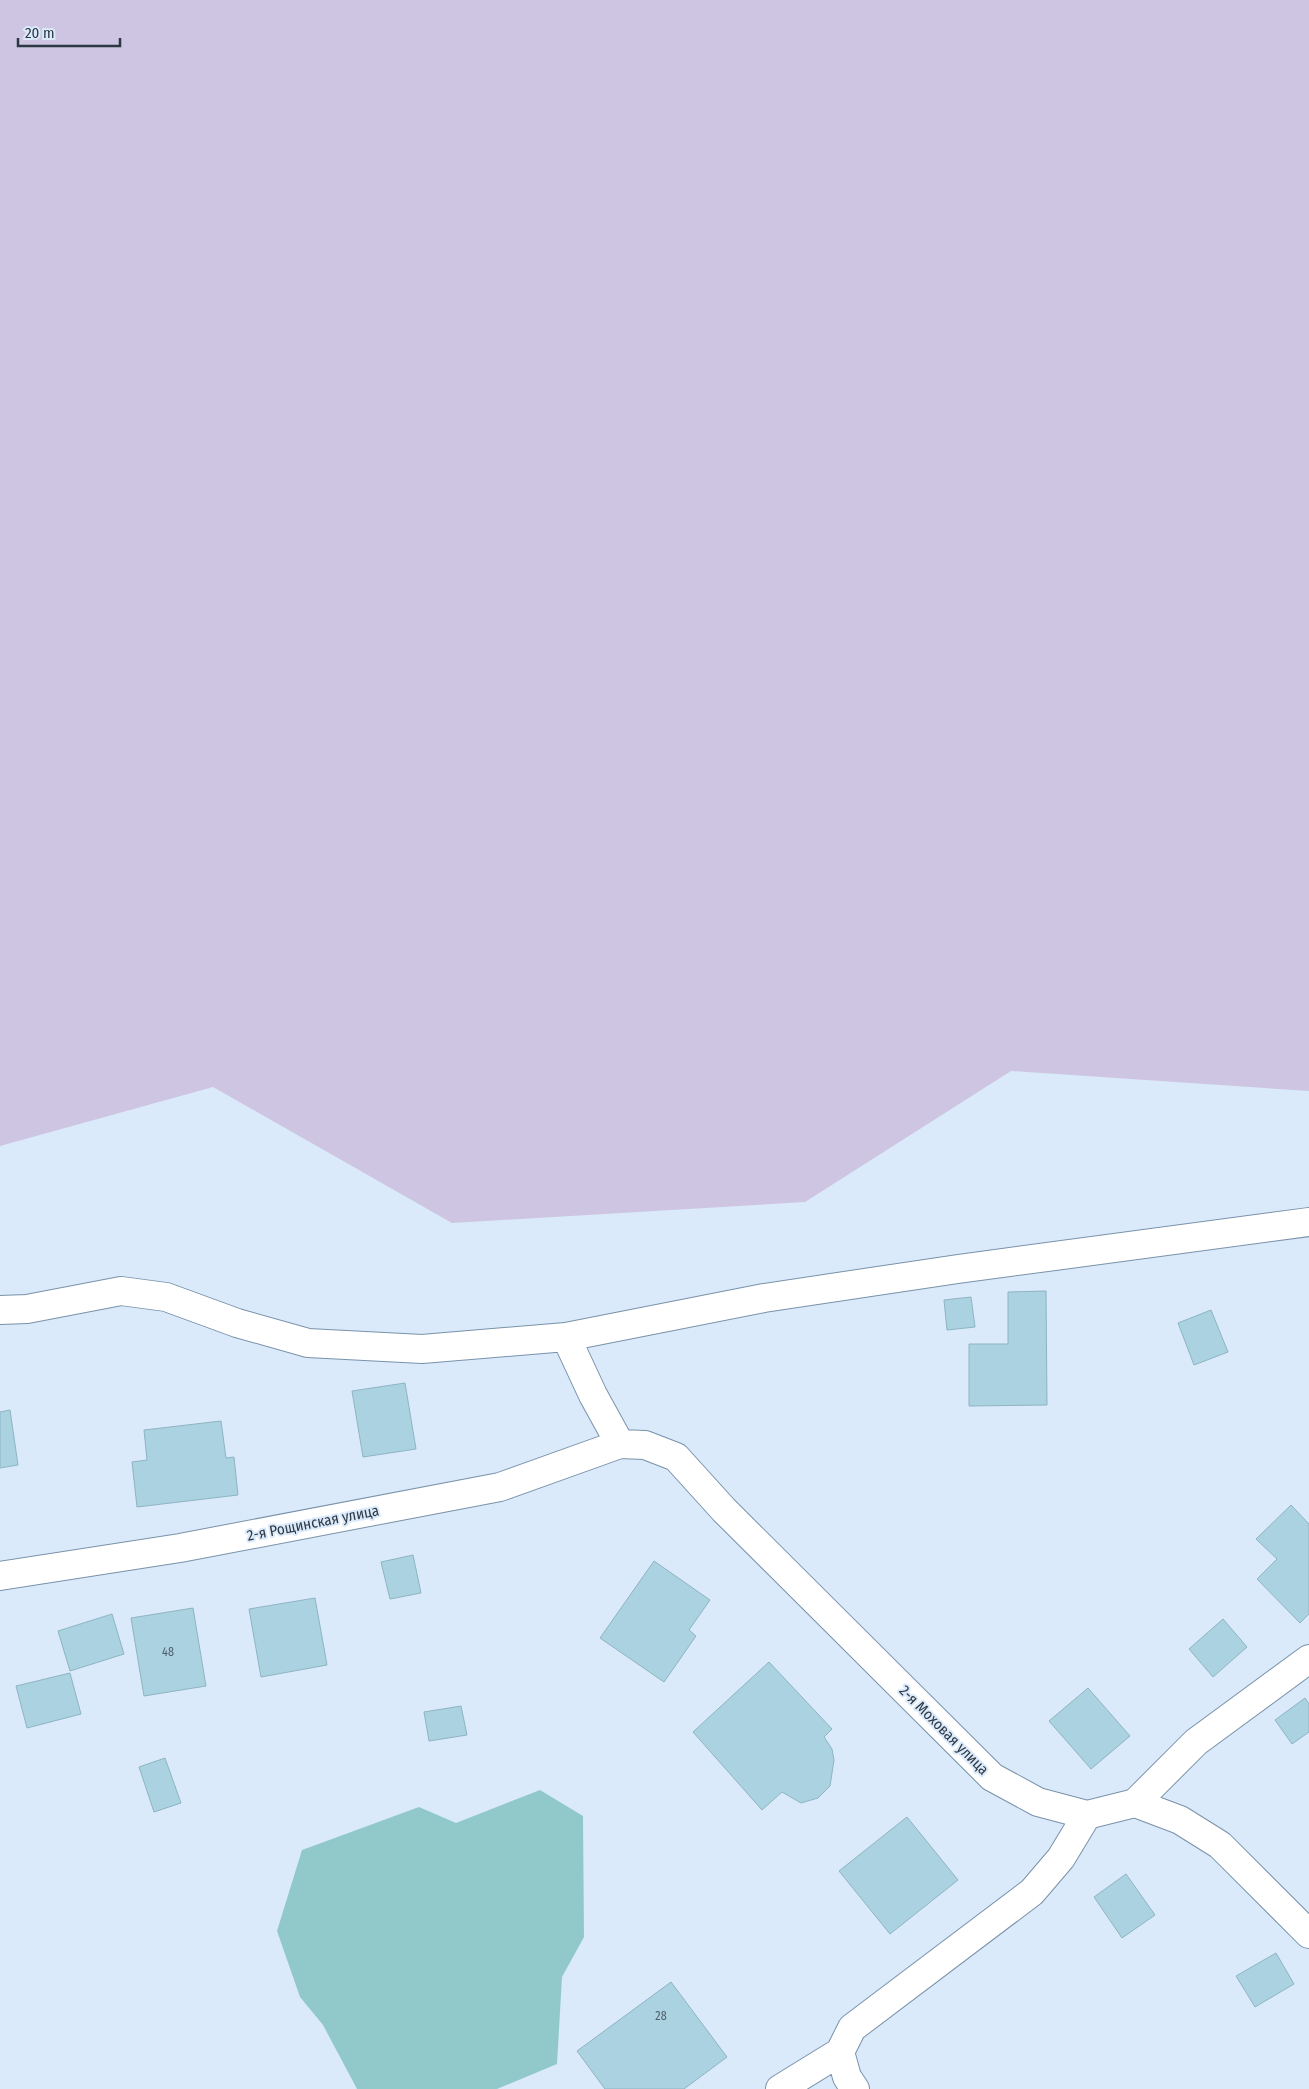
<svg xmlns="http://www.w3.org/2000/svg" width="1309" height="2089" font-family="'Fira Sans Condensed',sans-serif">
  <style>
    .green { fill: #cdc5e2 }
    .water { fill: #91c9ca }
    .building { fill: #abd2e1; stroke: #8eb4c2 }
    .lines { fill: none; stroke-linecap: round; stroke-linejoin: round }
    .minor-casing { stroke: #7992aa; stroke-width: 30 }
    .minor { stroke: #fff; stroke-width: 28 }
    .labels { text-anchor: middle; stroke-width: 4; stroke-linejoin: round; paint-order: stroke }
    .number-label { font-size: 12px; fill: #4d5e6a }
    .street-label { font-size: 15px; fill: #2e3843; stroke: #daeafa }
  </style>
  <rect width="100%" height="100%" fill="#daeafa"/>
  <!-- green -->
  <path class="green" d="M0,0H1309V1091L1011,1071L805,1202L452,1223L213,1087L0,1146Z"/>
  <!-- water -->
  <path class="water" d="M540,1790L583,1816L584,1937L562,1977L557,2064L497,2089H357L323,2025L300,1997L277,1931L302,1850L419,1807L456,1823Z"/>
  <!-- building -->
  <path class="building" d="M1046,1291L1047,1405L969,1406V1344H1008V1292Z
    M971,1297L975,1327L947,1330L944,1300Z
    M1211,1310L1228,1352L1194,1365L1178,1323Z
    M405,1383L416,1449L363,1457L352,1391Z
    M10,1410L18,1465L0,1468V1412Z
    M221,1421L226,1458L234,1457L238,1495L137,1507L132,1462L147,1460L144,1430Z
    M1291,1505L1309,1524V1614L1300,1623L1257,1579L1277,1559L1256,1539Z
    M413,1555L421,1593L390,1599L381,1562Z
    M654,1561L710,1600L689,1630L696,1636L664,1682L600,1638Z
    M315,1598L327,1665L261,1677L249,1609Z
    M193,1608L206,1686L144,1696L131,1618Z
    M112,1614L124,1654L70,1671L58,1631Z
    M1223,1619L1247,1647L1213,1677L1189,1649Z
    M769,1662L832,1729L824,1737L832,1749L834,1760L830,1786L818,1798L801,1803L782,1792L762,1810L693,1732Z
    M70,1673L81,1714L27,1728L16,1686Z
    M1088,1688L1130,1736L1091,1769L1049,1721Z
    M1305,1698L1309,1704V1732L1292,1744L1275,1720Z
    M461,1706L467,1735L429,1741L424,1712Z
    M165,1758L181,1803L154,1812L139,1767Z
    M907,1817L958,1880L890,1934L839,1871Z
    M1126,1874L1155,1915L1122,1938L1094,1897Z
    M1276,1953L1294,1984L1255,2007L1236,1976Z
    M671,1982L727,2057L684,2089H605L577,2051Z"/>
  <g class="lines">
    <!-- minor casing -->
    <g class="minor-casing">
      <path id="minor" d="M0,1310L27,1309L121,1291L166,1297L237,1323L308,1343L422,1349L566,1337L764,1298L958,1269L1309,1222
        M566,1337L593,1395L620,1444
        M0,1576L180,1548L500,1487L620,1444L645,1445L676,1457L724,1510L992,1777L1038,1802L1087,1815L1135,1803L1180,1820L1220,1845L1309,1934
        M1135,1803L1196,1742L1309,1659
        M780,2089L840,2052
        M855,2089L847,2077L840,2052L852,2028L1032,1892L1061,1858L1087,1815"/>
    </g>
    <!-- minor -->
    <use href="#minor" class="minor"/>
  </g>
  <g class="labels">
    <!-- number labels -->
    <g class="number-label">
      <text x="168" y="1656">48</text>
      <text x="661" y="2020">28</text>
    </g>
    <!-- street labels -->
    <g class="street-label">
      <text transform="translate(313 1523) rotate(-11)" y="5">2-я Рощинская улица</text>
      <text transform="translate(944 1730) rotate(45)" y="5">2-я Моховая улица</text>
    </g>
  </g>
  <!-- scale -->
  <path d="M18 38v8h102v-8" fill="none" stroke="#2e3843" stroke-width="2.5"/>
  <text x="25" y="38" font-size="15" fill="#2e3843" stroke="#daeafa" stroke-width="4" paint-order="stroke">20 m</text>
</svg>
